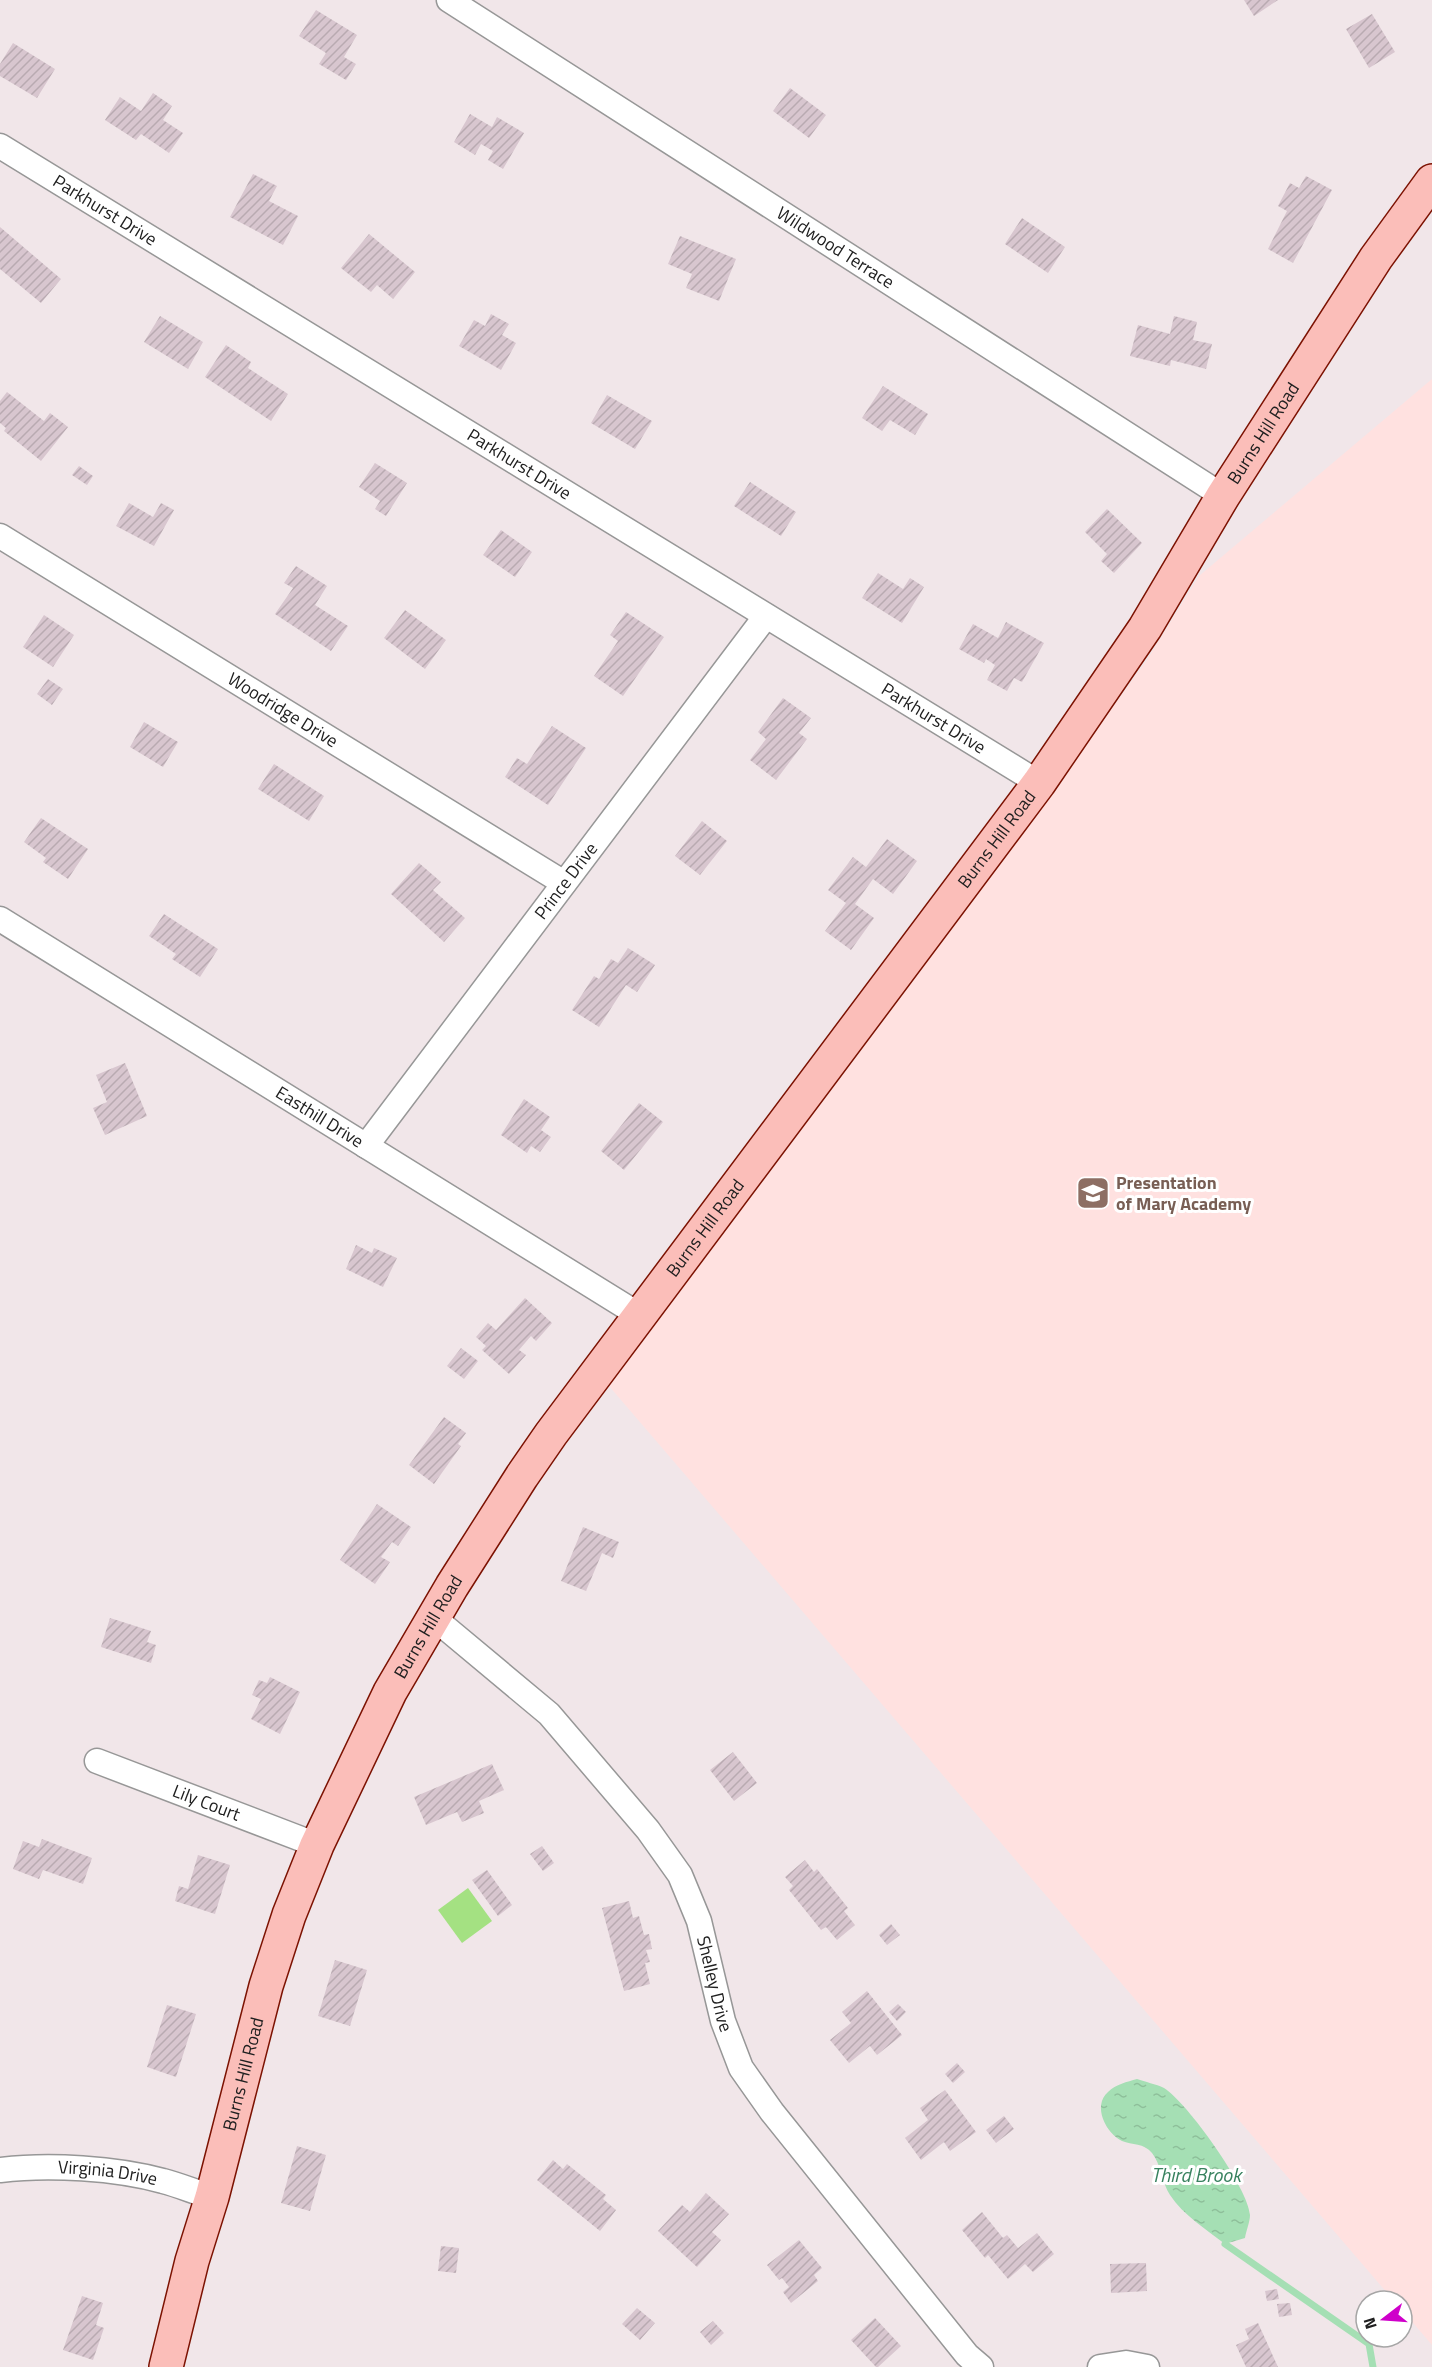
<svg xmlns="http://www.w3.org/2000/svg" width="1432" height="2367" font-family="'Titillium Web',sans-serif">
  <style>
    .education { fill: #ffe1e0 }
    .pitch { fill: #a4e182 }
    .water { fill: url(#water-ripples) }
    .lines { fill: none; stroke-linecap: round; stroke-linejoin: round }
    .stream { stroke: #a5dfb4; stroke-width: 7 }
    .building { fill: url(#building-hatch) }
    .street-casing { stroke: #979797; stroke-width: 27 }
    .secondary-casing { stroke: #7c1202; stroke-width: 36 }
    .street { stroke: #fff; stroke-width: 24 }
    .secondary { stroke: #fbbeb9; stroke-width: 33 }
    .labels { text-anchor: middle; stroke-width: 6; stroke-linejoin: round; paint-order: stroke }
    .street-label { font-size: 18px; fill: #202020; stroke: #fff }
    .education-label { font-size: 18px; font-weight: bold; fill: #785e54; stroke: #fff; text-anchor: start }
    .water-label { font-size: 20px; font-style: italic; fill: #38825f; stroke: #fff }
  </style>
  <defs>
    <pattern id="water-ripples" width="26" height="14" patternUnits="userSpaceOnUse" patternTransform="scale(1.5)"><rect width="26" height="14" fill="#a5dfb4"/><path d="M2 4q2-2 4 0t4 0M15 11q2-2 4 0t4 0" fill="none" stroke="#8ebf9a"/></pattern>
    <pattern id="building-hatch" width="6" height="6" patternUnits="userSpaceOnUse" patternTransform="scale(1.5)"><rect width="6" height="6" fill="#d8c6cf"/><path d="M-1 1l2-2M0 6l6-6M5 7l2-2" fill="none" stroke="#b9aab1"/></pattern>
  </defs>
  <rect width="100%" height="100%" fill="#f1e6e9"/>
  <!-- education -->
  <path class="education" d="M1432,379V2345L1402,2310V2301H1394L609,1386L899,1000L1147,660L1199,576Z"/>
  <!-- pitch -->
  <path class="pitch" d="M468,1888L492,1921L462,1943L438,1910Z"/>
  <!-- water -->
  <path class="water" d="M1137,2079C1145,2082 1156,2084 1164,2088C1187,2102 1249,2189 1250,2215C1250,2222 1246,2231 1245,2238L1225,2244C1207,2230 1183,2215 1170,2195C1162,2183 1161,2164 1152,2153C1144,2143 1132,2145 1122,2141C1106,2133 1092,2106 1108,2092C1116,2084 1127,2082 1137,2079Z"/>
  <g class="lines">
    <!-- stream -->
    <path class="stream" d="M1225,2244L1369,2344L1373,2367"/>
  </g>
  <!-- building -->
  <path class="building" d="M1244,0H1278L1254,16Z
    M316,10L357,35L344,57L356,64L346,80L319,64L326,53L299,36Z
    M1372,14L1395,52L1369,68L1346,29Z
    M13,43L55,69L37,98L0,76V64Z
    M790,88L826,115L809,138L773,111Z
    M153,93L172,106L163,120L183,133L169,153L141,134L136,140L105,120L120,97L141,111Z
    M470,114L492,127L497,117L524,133L503,169L488,160L493,151L481,144L475,155L454,142Z
    M253,174L277,186L269,201L298,216L283,245L230,217Z
    M1306,176L1332,190L1293,263L1268,249L1287,211L1278,206L1290,183L1299,188Z
    M1022,218L1065,247L1048,273L1005,244Z
    M0,227L61,279L41,303L0,269Z
    M369,234L415,272L393,299L377,285L371,292L341,268Z
    M680,236L736,259L719,301L686,288L692,274L668,264Z
    M491,314L509,324L502,335L516,343L501,370L459,346L474,320L485,326Z
    M160,316L203,342L188,369L144,342Z
    M1174,316L1197,322L1193,340L1212,344L1206,369L1171,360L1170,366L1130,356L1138,325L1170,334Z
    M226,345L251,362L248,368L288,394L271,421L205,377Z
    M883,386L928,414L915,435L890,420L882,431L862,418Z
    M7,392L44,421L50,413L68,427L41,461L4,431L6,428L0,423V401Z
    M607,395L652,421L635,449L591,423Z
    M375,463L407,483L386,516L375,509L380,501L359,487Z
    M79,466L93,476L87,485L72,475Z
    M750,482L796,512L781,536L734,506Z
    M129,503L153,517L161,503L174,510L154,546L116,526Z
    M1107,509L1142,543L1114,573L1101,561L1107,554L1085,532Z
    M501,530L532,552L515,577L483,555Z
    M296,566L327,586L315,605L348,626L331,651L275,614L293,588L284,583Z
    M878,573L903,589L910,578L924,587L902,623L862,598Z
    M405,610L446,640L425,669L384,638Z
    M626,612L664,637L623,696L594,676L618,641L610,635Z
    M44,615L74,635L53,667L23,647Z
    M1006,622L1044,643L1022,682L1014,678L1007,691L987,680L995,665L986,659L984,663L959,649L973,624L998,638Z
    M48,679L63,689L52,705L37,694Z
    M783,698L811,718L799,733L807,739L776,780L750,760L766,739L758,732Z
    M144,722L178,742L163,767L130,747Z
    M552,726L586,748L548,805L505,777L517,758L527,764Z
    M274,764L324,796L309,821L258,789Z
    M41,818L88,849L68,879L43,862L46,858L24,842Z
    M702,821L727,841L700,875L675,856Z
    M887,839L917,861L893,894L873,879L855,904L874,918L851,950L825,931L846,903L828,890L853,857L866,867Z
    M419,863L441,882L433,890L465,918L444,942L391,894Z
    M164,914L218,949L200,977L172,959L176,954L149,936Z
    M628,948L655,965L637,992L626,985L599,1027L572,1010L594,976L599,979L611,959L618,963Z
    M125,1063L147,1116L105,1135L93,1108L107,1102L96,1075Z
    M524,1099L550,1117L541,1130L551,1137L540,1152L531,1146L527,1153L501,1135Z
    M639,1103L663,1122L624,1170L601,1151Z
    M356,1245L372,1253L374,1248L397,1258L383,1287L346,1269Z
    M525,1298L552,1323L536,1341L531,1336L519,1350L526,1355L509,1374L482,1350L486,1346L476,1337L488,1323L496,1330Z
    M461,1348L478,1361L464,1379L447,1366Z
    M444,1417L466,1433L458,1444L461,1446L434,1484L409,1465Z
    M377,1504L411,1527L398,1546L392,1542L381,1557L390,1562L375,1584L340,1560Z
    M583,1527L619,1542L613,1558L602,1553L586,1591L561,1581Z
    M110,1618L151,1631L147,1642L156,1645L151,1663L101,1647Z
    M270,1677L300,1692L280,1734L251,1719L261,1699L252,1695L259,1680L267,1683Z
    M733,1752L757,1783L734,1801L710,1770Z
    M492,1764L504,1790L479,1801L484,1813L462,1822L457,1812L426,1825L414,1797Z
    M42,1839L92,1858L83,1884L43,1870L39,1879L13,1869L23,1841L39,1847Z
    M542,1846L554,1863L543,1871L530,1854Z
    M198,1855L230,1865L215,1914L175,1901L179,1886L188,1889Z
    M805,1860L814,1872L817,1869L848,1908L844,1911L855,1925L837,1940L826,1927L821,1930L789,1890L793,1886L785,1877Z
    M487,1870L512,1905L498,1916L472,1880Z
    M629,1901L633,1918L639,1916L644,1935L649,1934L652,1949L646,1950L650,1962L645,1963L650,1984L624,1991L602,1908Z
    M891,1924L900,1935L887,1945L879,1935Z
    M335,1960L367,1970L350,2026L318,2016Z
    M867,1991L902,2035L877,2055L870,2046L849,2063L830,2040L851,2023L842,2012Z
    M898,2004L906,2012L897,2021L889,2012Z
    M167,2005L196,2014L176,2077L147,2067Z
    M957,2063L965,2072L953,2083L945,2074Z
    M945,2090L976,2132L950,2151L944,2142L921,2160L905,2138L928,2120L920,2108Z
    M1004,2116L1014,2129L996,2143L986,2130Z
    M297,2146L326,2155L310,2211L281,2203Z
    M553,2160L563,2169L567,2164L606,2195L603,2199L616,2210L600,2231L537,2180Z
    M706,2193L729,2214L712,2232L721,2240L697,2267L658,2231L682,2205L690,2212Z
    M982,2212L1003,2238L1007,2235L1018,2248L1037,2233L1054,2254L1033,2272L1025,2264L1008,2279L988,2255L985,2258L962,2230Z
    M799,2240L822,2268L814,2275L818,2281L791,2303L783,2292L789,2287L782,2278L779,2280L767,2265Z
    M441,2246L459,2248L456,2273L438,2271Z
    M1146,2263L1147,2291L1111,2293L1110,2264Z
    M1277,2289L1279,2299L1267,2301L1265,2291Z
    M82,2296L103,2303L96,2325L104,2328L93,2360L63,2350Z
    M1290,2303L1292,2315L1279,2317L1277,2304Z
    M637,2308L655,2323L640,2340L622,2324Z
    M875,2318L901,2346L878,2367H876L851,2340Z
    M713,2321L724,2333L711,2345L700,2332Z
    M1258,2323L1278,2367H1246L1236,2345L1249,2339L1245,2329Z"/>
  <g class="lines">
    <!-- street casing -->
    <g class="street-casing">
      <g id="street">
        <path id="s1" d="M449,0L1223,496"/>
        <path id="s2" d="M0,146L1039,783"/>
        <path id="s3" d="M0,536L564,883"/>
        <path id="s4" d="M0,919L639,1315"/>
        <path id="s5" d="M366,1146L766,616"/>
        <path id="s6" d="M434,1618L549,1714L648,1830L680,1875L699,1921L723,2021L741,2068L772,2112L967,2355L981,2367"/>
        <path id="s7" d="M97,1761L317,1845"/>
        <path id="s8" d="M0,2170C49,2164 116,2168 163,2181C179,2185 195,2192 212,2197"/>
        <path d="M1100,2367L1126,2363L1147,2367"/>
      </g>
    </g>
    <!-- secondary casing -->
    <g class="secondary-casing">
      <g id="secondary">
        <path id="s9" d="M166,2367L192,2261L212,2197L266,1986L289,1915L317,1845L390,1692L452,1586L522,1476L551,1434L1039,783L1145,628L1223,496L1376,258L1432,181"/>
      </g>
    </g>
    <!-- street -->
    <use href="#street" class="street"/>
    <!-- secondary -->
    <use href="#secondary" class="secondary"/>
  </g>
  <!-- icons -->
  <defs>
    <g id="school-square" transform="scale(1.725)"><rect x="-9" y="-9" width="18" height="18" rx="4" fill="#8d6e63" stroke="#fff"/><path d="M0-5L7-2L0 1L-7-2ZM-4 1L0 2.5L4 1V4Q0 6-4 4Z" fill="#fff"/></g>
  </defs>
  <g fill-rule="evenodd">
    <use href="#school-square" x="1093" y="1193"/>
  </g>
  <g class="labels">
    <!-- street labels -->
    <g class="street-label">
      <text dy="6" stroke="none"><textPath href="#s2" startOffset="123">Parkhurst Drive</textPath></text>
      <text dy="6" stroke="none"><textPath href="#s1" startOffset="459">Wildwood Terrace</textPath></text>
      <text dy="6" stroke="none"><textPath href="#s9" startOffset="2247">Burns Hill Road</textPath></text>
      <text dy="6" stroke="none"><textPath href="#s2" startOffset="609">Parkhurst Drive</textPath></text>
      <text dy="6" stroke="none"><textPath href="#s3" startOffset="332">Woodridge Drive</textPath></text>
      <text dy="6" stroke="none"><textPath href="#s2" startOffset="1095">Parkhurst Drive</textPath></text>
      <text dy="6" stroke="none"><textPath href="#s9" startOffset="1761">Burns Hill Road</textPath></text>
      <text dy="6" stroke="none"><textPath href="#s5" startOffset="332">Prince Drive</textPath></text>
      <text dy="6" stroke="none"><textPath href="#s4" startOffset="376">Easthill Drive</textPath></text>
      <text dy="6" stroke="none"><textPath href="#s9" startOffset="1275">Burns Hill Road</textPath></text>
      <text dy="6" stroke="none"><textPath href="#s9" startOffset="789">Burns Hill Road</textPath></text>
      <text dy="6" stroke="none"><textPath href="#s7" startOffset="117">Lily Court</textPath></text>
      <text dy="6" stroke="none"><textPath href="#s6" startOffset="472">Shelley Drive</textPath></text>
      <text dy="6" stroke="none"><textPath href="#s9" startOffset="303">Burns Hill Road</textPath></text>
      <text dy="6" stroke="none"><textPath href="#s8" startOffset="108">Virginia Drive</textPath></text>
    </g>
    <!-- education labels -->
    <g class="education-label">
      <text x="1116" y="1189">Presentation<tspan x="1116" dy="21">of Mary Academy</tspan></text>
    </g>
    <!-- water labels -->
    <g class="water-label">
      <text x="1196" y="2182">Third Brook</text>
    </g>
  </g>
  <!-- north arrow -->
  <g transform="translate(1384 2319) rotate(253)"><circle r="28" fill="#ffffff" stroke="#a6a6a6" stroke-width="1.5"/>
  <path d="M0-4.5L10 22L0 15L-10 22Z" fill="#cf00ca"/>
  <text y="-9" font-size="16" font-weight="bold" text-anchor="middle" fill="#202020">N</text>
  </g>
</svg>
